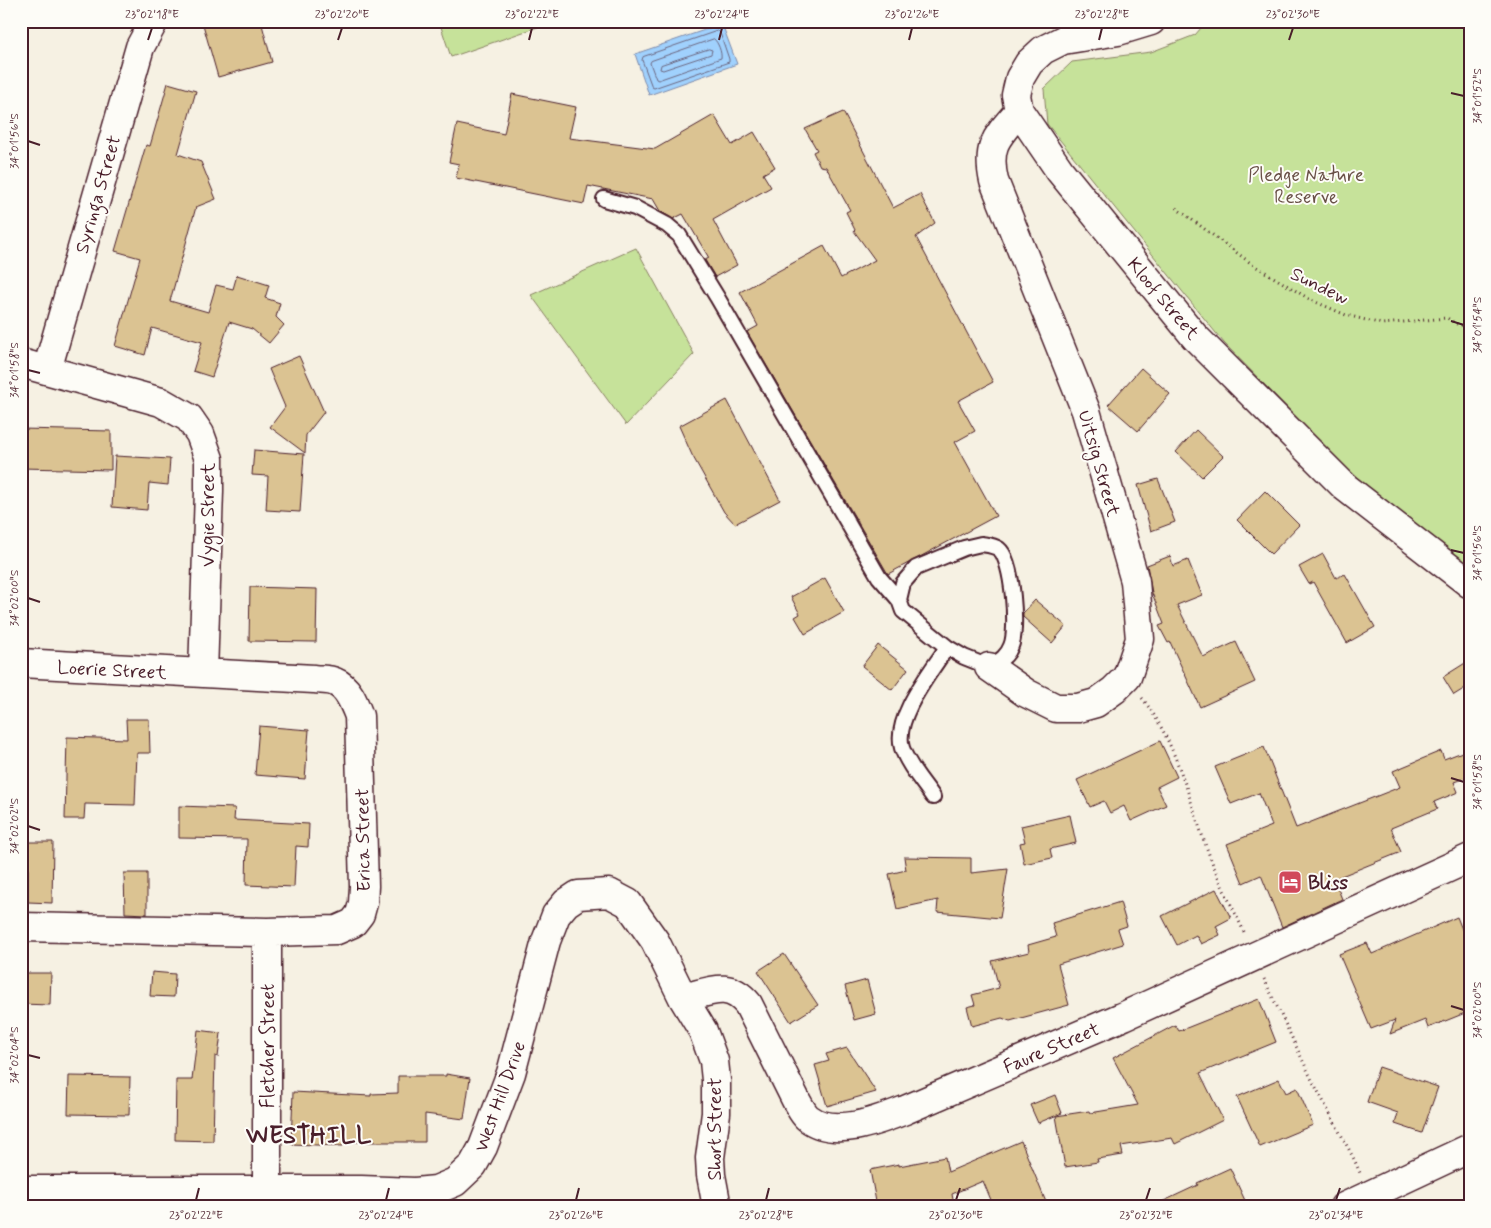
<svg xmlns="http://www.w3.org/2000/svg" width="1491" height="1228" font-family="Mynerve,sans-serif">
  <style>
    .green { fill: #c6e29a; stroke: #888062 }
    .water { fill: #a0d1fd; stroke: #7e8aa9 }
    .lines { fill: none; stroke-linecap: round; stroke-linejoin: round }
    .shore { stroke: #6c667f; stroke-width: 1 }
    .building { fill: #dbc392; stroke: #4a1f2b }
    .lane-casing { stroke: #4a1f2b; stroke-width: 18 }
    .street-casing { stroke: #4a1f2b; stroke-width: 31 }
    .path { stroke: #4a1f2b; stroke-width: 3; stroke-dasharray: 1 4; stroke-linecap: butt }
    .lane { stroke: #fdfcf7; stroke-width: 14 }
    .street { stroke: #fdfcf7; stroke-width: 28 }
    .ticks { fill: none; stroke: #4a1f2b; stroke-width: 2 }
    .labels { text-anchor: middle; stroke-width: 4; stroke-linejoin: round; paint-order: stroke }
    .park-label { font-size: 19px; fill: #695047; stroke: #fdfcf7 }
    .street-label { font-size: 19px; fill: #4a1f2b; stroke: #fdfcf7 }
    .poi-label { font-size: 19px; font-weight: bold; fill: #4a1f2b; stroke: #fdfcf7; text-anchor: start }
    .district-label { font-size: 24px; font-weight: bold; letter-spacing: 1px; fill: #4a1f2b; stroke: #fdfcf7 }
    .neatline { fill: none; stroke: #4a1f2b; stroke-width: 2 }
    .ticks-label { font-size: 12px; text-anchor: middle; fill: #4a1f2b }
  </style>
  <rect width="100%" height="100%" fill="#f6f1e3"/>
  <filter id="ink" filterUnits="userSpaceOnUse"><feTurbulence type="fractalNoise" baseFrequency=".02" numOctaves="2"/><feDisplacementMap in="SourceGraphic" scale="10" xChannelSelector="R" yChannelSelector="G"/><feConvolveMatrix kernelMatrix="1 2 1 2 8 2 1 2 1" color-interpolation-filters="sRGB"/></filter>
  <g filter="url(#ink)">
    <!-- green -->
    <path class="green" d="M439,21H555L451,57Z
      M1207,21H1470V573L1380,503L1224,343L1047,124L1044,89L1072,62L1151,52L1195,35Z
      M636,248L694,354L626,425L531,295Z"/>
    <!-- water -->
    <path class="water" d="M722,24L737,64L649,95L635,54Z"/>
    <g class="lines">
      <!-- shore -->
      <path class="shore" d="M718,31L720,33L729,59V62L654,88L652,87L642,60L643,57Z
        M714,39C718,42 722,53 721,58L658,80L656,79L650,63L651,61Z
        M709,49L712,50L711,54L663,70L660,69L661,65Z"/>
    </g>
    <!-- building -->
    <path class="building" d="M202,21H261L272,62L218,77Z
      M168,83L196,91L178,154L201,162L216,199L196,207L170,301L208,312L216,285L233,289L237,275L269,285L265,298L280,303L276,317L284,325L269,343L252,329L229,322L212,377L193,371L202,342L152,328L145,355L115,346L140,258L115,251L146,145L150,146Z
      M512,94L576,107L569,138L655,149L714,115L732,145L754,132L775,167L763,174L771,187L713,220L737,265L715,277L705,260L709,258L683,214L673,219L660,211L653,199L588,186L584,204L456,178L459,164L449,162L457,124L504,134Z
      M843,112L893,208L920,194L935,223L916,237L993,382L958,401L975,431L955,442L996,516L888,574L747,332L758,326L740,292L824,246L841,278L875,260L854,231L855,230L846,212L850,210L826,167L820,166L813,152L817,150L805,129Z
      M299,356L324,412L306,435L305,453L270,427L285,407L269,369Z
      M1141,368L1170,394L1138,431L1108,405Z
      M727,400L780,500L735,524L724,512L692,455L679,426Z
      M21,429L111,431V470L21,468Z
      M1196,430L1223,456L1202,477L1176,452Z
      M254,450L304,454L300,512L266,510L268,476L252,475Z
      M115,456L170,459L168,485L149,483L147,510L112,507Z
      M1158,479L1175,522L1151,531L1138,485Z
      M1265,491L1299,525L1271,554L1237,520Z
      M1323,554L1336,578L1345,574L1375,627L1347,643L1313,582L1309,584L1299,567Z
      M1170,556L1173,566L1188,560L1202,595L1177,605L1203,657L1236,642L1255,682L1200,707L1170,642L1168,643L1159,626L1164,624L1152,593L1147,565Z
      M825,578L844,612L805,634L795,617L800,614L791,597Z
      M250,587L317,589L316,642L249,641Z
      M1035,600L1066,626L1052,643L1023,617V613Z
      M878,645L908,669L892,690L862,666Z
      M1470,660V685L1454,695L1443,677Z
      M126,719H149L150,753H137L135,805L85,804L84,819H65L67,737L127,739Z
      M259,726L309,730L305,779L255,775Z
      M1160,741L1177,777L1157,787L1166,805L1131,821L1124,806L1110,813L1104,801L1090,807L1077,780Z
      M1264,747L1296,828L1400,787L1393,771L1441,751L1444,759L1470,749V776L1454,782L1458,792L1434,802L1437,809L1391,828L1401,852L1334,879L1342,899L1282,927L1261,875L1243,883L1227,844L1272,826L1259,793L1231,804L1215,767Z
      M179,806L235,808L234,820L309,824L308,847L296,846L294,887L246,885L247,839L179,838Z
      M1070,815L1076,843L1050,849L1052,858L1024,864L1020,843L1025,842L1021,826Z
      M28,842H53L52,903L28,902Z
      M904,857L971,858V873L1008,869L1000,918L937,912L938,900L897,909L889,874L906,870Z
      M124,873H147V914L125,913Z
      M1216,889L1231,918L1216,926L1220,935L1201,944L1196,935L1177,945L1162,916Z
      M1120,902L1127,926L1118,929L1123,944L1058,964L1069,1005L1010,1021L1002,1018L972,1026L967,1007L975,1005L972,995L999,988L992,961L1029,952L1028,945L1056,937L1052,923Z
      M1457,917L1470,949V1011L1428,1028L1425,1020L1390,1034L1395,1020L1371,1029L1339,954L1367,943L1372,954Z
      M784,954L818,1005L791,1022L758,971Z
      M152,972L175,974L174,997L150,996Z
      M21,973H51L50,1005L21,1004Z
      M867,980L876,1014L854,1020L845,986Z
      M1259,999L1276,1042L1200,1073L1223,1120L1175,1144L1172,1138L1121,1146L1123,1155L1097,1159L1098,1162L1065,1167L1056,1116L1089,1111L1090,1113L1138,1105L1113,1058L1175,1025L1179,1031Z
      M198,1030L221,1033L218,1057L215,1056L213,1141L175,1140L176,1080H192Z
      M847,1048L876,1092L827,1106L815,1065L829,1061L826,1054Z
      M1379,1067L1438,1087L1422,1133L1395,1124L1398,1113L1367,1102Z
      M446,1074L470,1078L464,1119L425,1114V1142H344L343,1146L291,1144L293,1092L371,1096V1094L398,1093V1076H446Z
      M69,1076L130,1077L129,1115L68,1114Z
      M1279,1079L1286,1093L1297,1088L1313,1125L1260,1147L1237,1097Z
      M1055,1095L1062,1113L1038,1123L1030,1105Z
      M1021,1141L1048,1207H994L983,1181L952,1194L954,1205L945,1207H877L870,1170L899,1164V1166L945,1157L948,1172Z
      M1230,1168L1248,1207H1151L1198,1185L1197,1183Z"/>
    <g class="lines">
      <!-- lane casing -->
      <g class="lane-casing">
        <path id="lane" d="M604,199L635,208L667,225L679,235L717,297L879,577L899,600
          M981,544C987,545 993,545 999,549C1013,560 1018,631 1011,646C1007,657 999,661 989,667L964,657L947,647L903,611L899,600L903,583L916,568L964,548Z
          M933,797C923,782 908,766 902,748C893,718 931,672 947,647"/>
      </g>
      <!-- street casing -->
      <g class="street-casing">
        <path id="street" d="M1151,21L1118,31L1063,40L1043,50L1029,63L1020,78L1016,95L1019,111L1060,171L1195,337L1345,487L1470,584
          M21,363L161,402L189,418L200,434L209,459V491L203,673
          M47,370L140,47L154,21
          M21,663L314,679C321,680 329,679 335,682C348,687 354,703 359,716L364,886L363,903L360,914L353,923L337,930L267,932L21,927
          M989,667L1026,693L1056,708H1078L1096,703L1114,690L1127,677L1140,639L1135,581L1086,411L994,181C986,145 997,137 1019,111
          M267,932V1190
          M683,998C710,992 728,980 748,1004L797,1102C800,1107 803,1114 808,1118C834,1138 877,1121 905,1110L1124,1016L1470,858
          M21,1190H361L415,1192L436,1190L455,1182L473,1165L483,1147L511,1073L546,941L556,915L566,903L578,895L609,893L628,903L655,941L683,998L703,1031L714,1061L716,1080V1113L710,1158L711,1175L717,1207
          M1344,1207L1470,1148"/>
      </g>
      <!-- path -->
      <path class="path" d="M1176,208L1252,264L1311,300L1346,315L1382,324L1447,318L1460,326L1470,322
        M1142,698C1179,745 1190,807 1212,862C1221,886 1234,910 1245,934
        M1264,979L1312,1080L1354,1159L1360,1173"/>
      <!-- lane -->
      <use href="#lane" class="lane"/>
      <!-- street -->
      <use href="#street" class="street"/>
    </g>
  </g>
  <!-- ticks -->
  <path class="ticks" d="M148,40L152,28M338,40L342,28M529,40L532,28M719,40L722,28M909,40L912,28M1099,40L1102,28M1289,40L1293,28M1451,93L1464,96M28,141L40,145M1451,321L1464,325M28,370L40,373M1451,550L1464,553M28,598L40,602M1451,778L1464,782M28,826L40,830M1451,1006L1464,1010M28,1055L40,1058M196,1200L199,1188M386,1200L389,1188M576,1200L579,1188M766,1200L769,1188M956,1200L960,1188M1146,1200L1150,1188M1336,1200L1340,1188"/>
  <!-- icons -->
  <defs>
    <g id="hotel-square" transform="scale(1.25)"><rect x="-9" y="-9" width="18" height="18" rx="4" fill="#d1495b" stroke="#fdfcf7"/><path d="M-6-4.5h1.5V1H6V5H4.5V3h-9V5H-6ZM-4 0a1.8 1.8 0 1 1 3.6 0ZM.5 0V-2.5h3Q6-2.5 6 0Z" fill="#fff"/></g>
  </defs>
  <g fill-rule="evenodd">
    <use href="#hotel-square" x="1290" y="882"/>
  </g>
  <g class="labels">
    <!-- park labels -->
    <g class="park-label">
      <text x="1306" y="181">Pledge Nature<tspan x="1306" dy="22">Reserve</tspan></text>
    </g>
    <!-- street labels -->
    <g class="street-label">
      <text transform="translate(97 194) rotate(-74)" y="7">Syringa Street</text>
      <text transform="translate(1320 285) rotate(26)" y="7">Sundew</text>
      <text transform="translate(1164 298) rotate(50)" y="7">Kloof Street</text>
      <text transform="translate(1100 463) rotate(74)" y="7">Uitsig Street</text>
      <text transform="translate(207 515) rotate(-90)" y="7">Vygie Street</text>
      <text transform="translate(112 669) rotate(3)" y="7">Loerie Street</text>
      <text transform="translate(362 840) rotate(-91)" y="7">Erica Street</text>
      <text transform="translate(267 1046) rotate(-90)" y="7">Fletcher Street</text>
      <text transform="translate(1051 1047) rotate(-23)" y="7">Faure Street</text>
      <text transform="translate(499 1096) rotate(-70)" y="7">West Hill Drive</text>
      <text transform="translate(714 1129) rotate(-90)" y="7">Short Street</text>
    </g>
    <!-- poi labels -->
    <g class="poi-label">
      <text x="1308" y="889">Bliss</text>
    </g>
    <!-- district labels -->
    <g class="district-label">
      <text x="309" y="1143">WESTHILL</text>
    </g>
  </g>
  <!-- margin -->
  <rect width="1491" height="1228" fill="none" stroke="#fdfcf7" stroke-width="55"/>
  <rect x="28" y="28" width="1436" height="1172" class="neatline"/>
  <g class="ticks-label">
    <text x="152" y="18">23°02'18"E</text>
    <text x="342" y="18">23°02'20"E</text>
    <text x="532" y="18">23°02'22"E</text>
    <text x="722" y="18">23°02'24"E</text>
    <text x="912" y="18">23°02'26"E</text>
    <text x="1102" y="18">23°02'28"E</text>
    <text x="1293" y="18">23°02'30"E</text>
    <text transform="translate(1477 96) rotate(-90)" y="4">34°01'52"S</text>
    <text transform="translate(14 141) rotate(-90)" y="4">34°01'56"S</text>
    <text transform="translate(1477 325) rotate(-90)" y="4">34°01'54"S</text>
    <text transform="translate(14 370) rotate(-90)" y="4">34°01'58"S</text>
    <text transform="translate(1477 553) rotate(-90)" y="4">34°01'56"S</text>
    <text transform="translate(14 598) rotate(-90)" y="4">34°02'00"S</text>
    <text transform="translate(1477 782) rotate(-90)" y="4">34°01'58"S</text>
    <text transform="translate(14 826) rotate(-90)" y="4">34°02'02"S</text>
    <text transform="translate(1477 1010) rotate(-90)" y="4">34°02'00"S</text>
    <text transform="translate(14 1055) rotate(-90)" y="4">34°02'04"S</text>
    <text x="196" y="1219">23°02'22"E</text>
    <text x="386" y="1219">23°02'24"E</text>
    <text x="576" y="1219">23°02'26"E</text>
    <text x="766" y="1219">23°02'28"E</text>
    <text x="956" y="1219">23°02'30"E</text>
    <text x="1146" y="1219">23°02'32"E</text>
    <text x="1336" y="1219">23°02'34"E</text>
  </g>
</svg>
